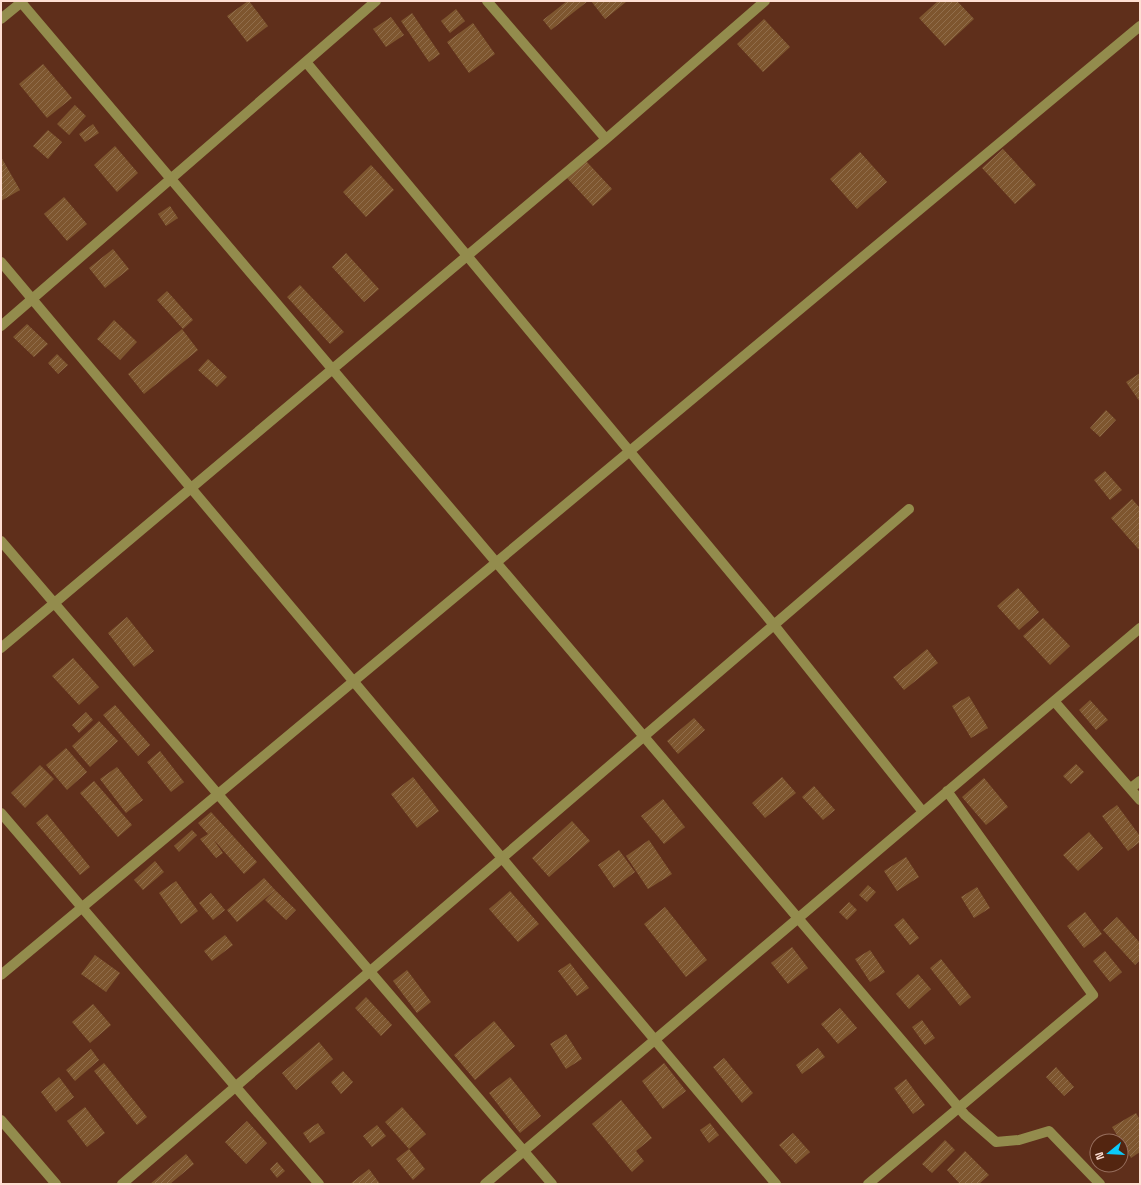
<svg xmlns="http://www.w3.org/2000/svg" width="1141" height="1185" font-family="'Space Grotesk',sans-serif">
  <style>
    .building { fill: url(#building-hatch) }
    .lines { fill: none; stroke-linecap: round; stroke-linejoin: round }
    .minor { stroke: #938c4d; stroke-width: 10 }
  </style>
  <defs>
    <pattern id="building-hatch" width="6" height="6" patternUnits="userSpaceOnUse"><rect width="6" height="6" fill="#7e562f"/><path d="M-1 1l2-2M0 6l6-6M5 7l2-2" fill="none" stroke="#916e4c"/></pattern>
  </defs>
  <rect width="100%" height="100%" fill="#5f2f1b"/>
  <!-- building -->
  <path class="building" d="M248,1H249L268,26L247,42L227,16Z
    M567,1H588L551,30L543,20Z
    M591,1H625L626,2L605,19Z
    M938,1H957L974,19L945,46L919,18Z
    M456,9L465,21L450,33L441,21Z
    M412,13L440,54L429,62L401,21Z
    M391,17L404,35L386,47L373,29Z
    M764,19L790,47L763,72L737,44Z
    M473,23L495,54L469,73L447,42Z
    M43,64L72,98L47,118L19,84Z
    M75,105L86,116L69,135L57,124Z
    M93,124L99,133L85,142L79,134Z
    M48,130L62,142L48,159L33,146Z
    M115,146L138,173L117,192L94,165Z
    M1003,149L1036,185L1015,204L982,168Z
    M860,152L887,182L857,209L830,179Z
    M1,157L20,190L1,201Z
    M586,161L612,189L593,206L567,178Z
    M371,165L394,190L366,217L343,192Z
    M64,197L87,224L67,241L44,214Z
    M170,206L178,218L166,226L158,214Z
    M113,249L129,269L105,288L89,268Z
    M346,253L379,289L364,302L332,267Z
    M300,285L344,332L330,344L287,297Z
    M167,291L193,320L183,329L157,300Z
    M114,320L137,342L120,360L97,339Z
    M27,324L48,344L34,357L13,337Z
    M182,329L198,350L144,394L128,374Z
    M57,354L68,365L58,374L48,363Z
    M208,359L227,377L217,387L198,370Z
    M1140,373V402L1126,382Z
    M1106,410L1116,420L1100,437L1090,428Z
    M1105,471L1122,490L1110,500L1094,480Z
    M1132,499L1140,508V551L1111,518Z
    M1018,588L1039,612L1019,630L997,606Z
    M127,617L154,651L134,667L108,633Z
    M1043,618L1070,646L1050,665L1023,636Z
    M927,649L938,663L904,690L893,677Z
    M73,658L99,687L79,705L52,676Z
    M969,696L988,728L971,738L952,706Z
    M1090,700L1108,720L1096,730L1079,710Z
    M115,705L150,745L138,756L103,715Z
    M86,712L93,720L79,733L72,725Z
    M694,718L705,730L678,754L667,741Z
    M99,721L118,741L90,767L72,746Z
    M66,748L87,772L67,790L46,765Z
    M160,751L184,782L171,792L147,762Z
    M1076,764L1084,772L1071,784L1063,776Z
    M40,765L54,779L25,808L11,793Z
    M117,767L143,800L126,813L100,779Z
    M413,777L439,811L417,828L391,794Z
    M782,777L796,793L765,818L752,803Z
    M984,778L1008,807L986,825L962,797Z
    M94,781L132,825L118,837L80,793Z
    M814,786L835,810L823,820L802,797Z
    M663,799L685,827L664,844L641,816Z
    M1117,805L1140,836V842L1128,851L1102,816Z
    M211,812L257,862L244,874L213,839L223,853L216,858L200,839L208,834L198,823Z
    M47,814L90,867L80,875L36,823Z
    M572,821L590,841L549,877L532,858Z
    M192,830L197,835L179,852L174,846Z
    M1089,832L1103,848L1078,871L1063,855Z
    M649,840L672,874L648,889L626,856Z
    M619,850L635,872L614,888L598,865Z
    M906,857L919,877L897,891L884,871Z
    M155,861L164,872L143,890L134,880Z
    M264,878L275,890L237,922L227,910Z
    M176,881L198,911L181,924L159,893Z
    M868,885L876,892L867,902L859,895Z
    M977,887L990,908L974,918L961,897Z
    M275,890L296,910L286,920L265,900Z
    M510,891L539,924L518,942L489,909Z
    M211,893L225,910L213,920L199,903Z
    M849,902L857,910L847,920L839,912Z
    M665,907L707,960L686,977L644,924Z
    M1085,912L1102,934L1084,948L1067,926Z
    M1117,917L1140,943V960L1135,965L1103,930Z
    M903,918L919,938L910,945L894,925Z
    M225,935L233,945L212,961L204,951Z
    M792,947L808,968L788,984L771,963Z
    M870,950L885,972L870,982L855,959Z
    M1105,951L1122,972L1110,982L1093,961Z
    M95,955L120,973L106,992L81,974Z
    M941,959L971,997L960,1006L930,968Z
    M570,963L589,988L577,996L558,971Z
    M407,970L431,1002L417,1013L393,981Z
    M918,974L931,989L909,1009L896,994Z
    M366,997L392,1025L381,1036L355,1008Z
    M93,1004L111,1025L90,1043L72,1022Z
    M840,1008L857,1028L838,1044L821,1024Z
    M922,1020L935,1038L925,1045L912,1027Z
    M494,1021L515,1046L475,1080L454,1055Z
    M566,1034L582,1059L566,1069L550,1044Z
    M319,1042L333,1059L296,1090L282,1073Z
    M818,1048L825,1057L802,1074L796,1065Z
    M91,1049L99,1060L75,1081L66,1070Z
    M724,1058L753,1093L742,1103L713,1067Z
    M104,1063L147,1117L137,1125L94,1071Z
    M664,1063L686,1091L663,1109L642,1081Z
    M1056,1067L1074,1087L1064,1096L1046,1077Z
    M343,1071L353,1082L341,1094L331,1082Z
    M59,1077L74,1097L56,1112L41,1092Z
    M510,1077L541,1116L520,1133L489,1093Z
    M906,1079L925,1105L913,1114L894,1088Z
    M621,1100L652,1138L636,1151L644,1161L632,1172L592,1124Z
    M85,1107L105,1133L87,1147L67,1121Z
    M402,1107L426,1134L409,1149L385,1122Z
    M1136,1113L1140,1120V1152L1131,1158L1112,1127Z
    M247,1121L267,1143L246,1164L225,1142Z
    M318,1123L325,1133L310,1143L303,1133Z
    M710,1123L719,1135L709,1143L700,1130Z
    M377,1125L386,1136L372,1147L363,1136Z
    M793,1133L810,1152L796,1164L779,1145Z
    M945,1140L955,1150L932,1173L922,1164Z
    M409,1149L425,1169L413,1180L396,1159Z
    M965,1151L989,1175L979,1184H960L947,1170Z
    M186,1154L194,1164L170,1184H150Z
    M277,1162L285,1171L277,1178L270,1169Z
    M369,1169L380,1184H350Z"/>
  <g class="lines">
    <!-- minor -->
    <path class="minor" d="M20,1L965,1115L996,1142L1019,1140L1049,1131L1100,1184
      M487,1L606,139
      M1,19L23,1
      M306,62L774,625L923,812
      M1,262L776,1184
      M1,326L376,1
      M1,541L552,1184
      M1,648L606,139L765,1
      M1054,701L1140,800
      M1131,788L1140,781
      M1,813L319,1184
      M1,975L1140,26
      M1,1120L56,1184
      M122,1184L909,509
      M485,1184L1140,628
      M868,1184L1093,995L947,791"/>
  </g>
  <!-- border -->
  <rect width="1141" height="1185" fill="none" stroke="#fedfd3" stroke-width="4"/>
  <!-- north arrow -->
  <g transform="translate(1109 1153) rotate(252)"><circle r="19" fill="#532510" stroke="#976f5e"/>
  <path d="M0-3L7 15L0 10L-7 15Z" fill="#0bcafa"/>
  <text y="-6" font-size="11" font-weight="bold" text-anchor="middle" fill="#fedfd3">N</text>
  </g>
</svg>
